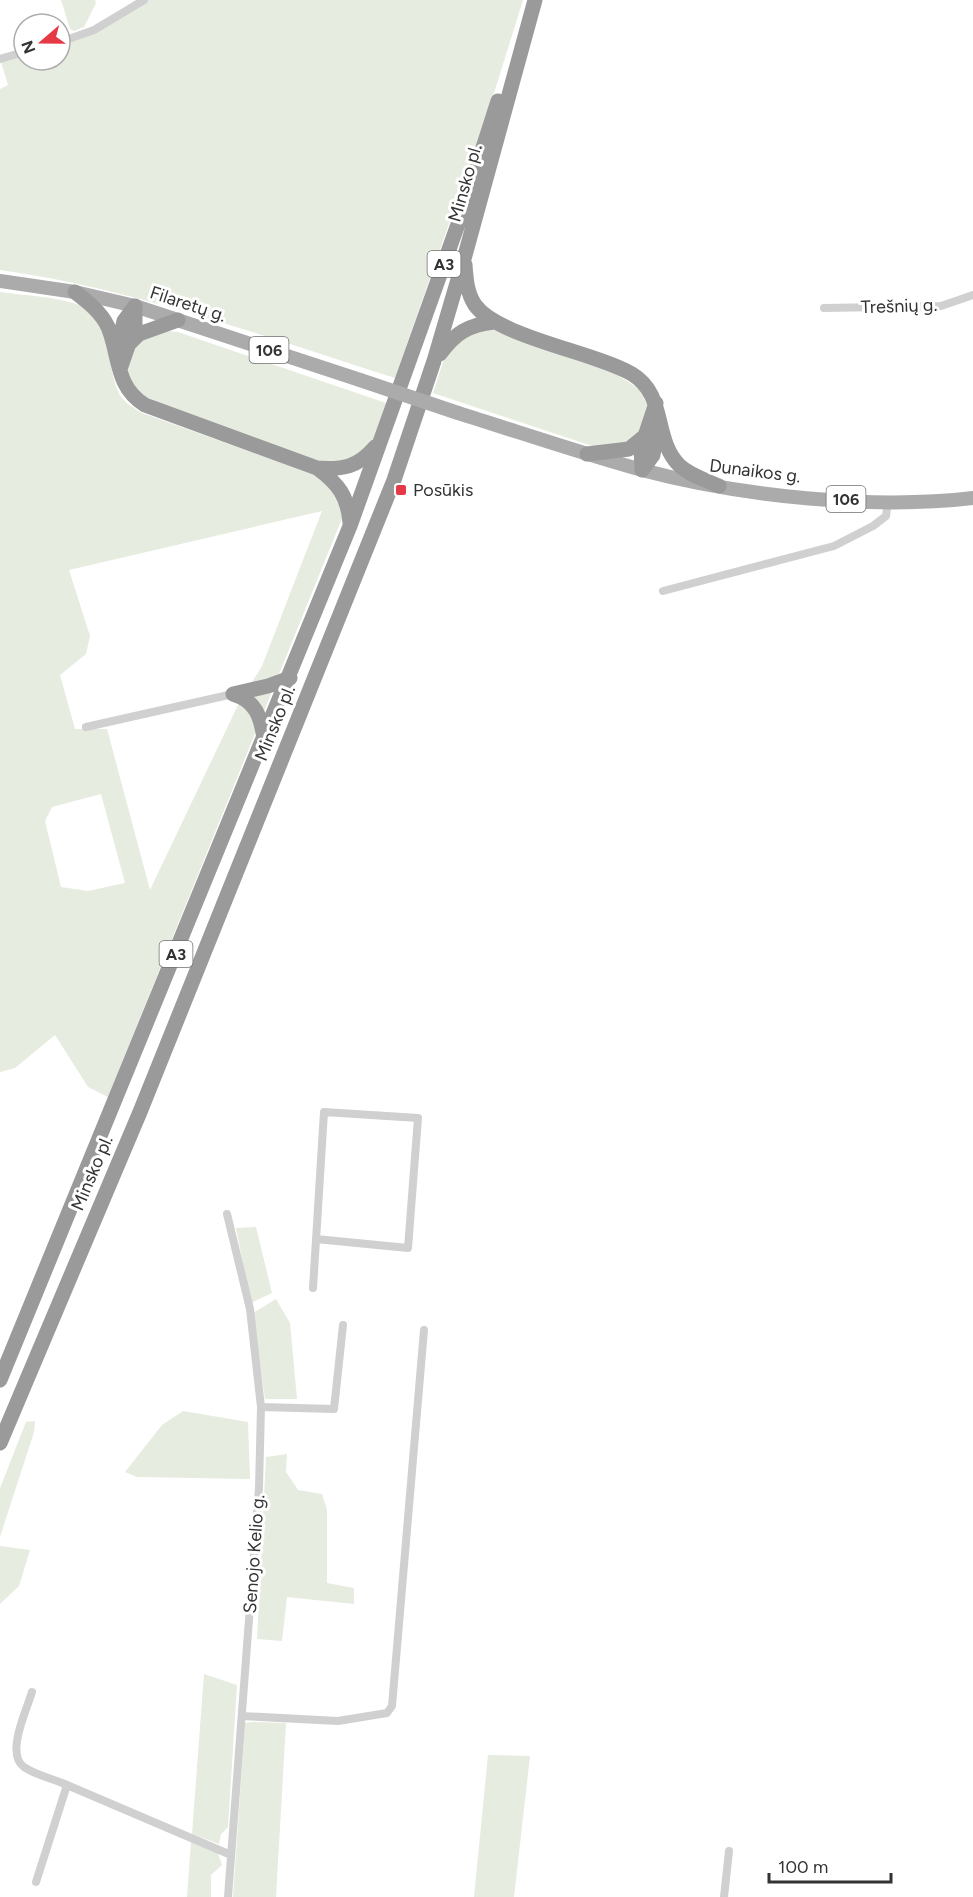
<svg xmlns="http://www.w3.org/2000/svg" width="973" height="1897" font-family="Figtree,sans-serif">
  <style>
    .green { fill: #e6ecdf; fill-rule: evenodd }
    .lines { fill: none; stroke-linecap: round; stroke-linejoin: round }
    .street { stroke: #d0d0d0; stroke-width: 8 }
    .primary { stroke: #ababab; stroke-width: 14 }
    .highway { stroke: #9a9a9a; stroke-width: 15 }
    .primary-bridge { stroke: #ababab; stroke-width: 14 }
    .poi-dot { fill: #e63946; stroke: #fff; stroke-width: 2 }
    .labels { text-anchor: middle; stroke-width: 6; stroke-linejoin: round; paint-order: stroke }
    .shield { fill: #fff; stroke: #707070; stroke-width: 1.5 }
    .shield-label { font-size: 16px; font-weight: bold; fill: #333 }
    .street-label { font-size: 18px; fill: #333; stroke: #fff }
    .poi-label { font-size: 18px; fill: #333; stroke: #fff; text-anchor: start }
  </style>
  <rect width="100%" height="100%" fill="#fff"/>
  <!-- green -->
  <path class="green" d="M61,0H95L96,3L84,27L74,31L70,29Z
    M149,0H523L489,109L395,378C265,337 136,289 0,270V89L8,85L1,62L24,55V60H60V45L102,29Z
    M0,292C26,296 57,296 82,306C115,318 104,375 123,399C128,405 135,409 142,413L321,477L337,490L343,516L108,1097L88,1087L55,1035L15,1068L0,1072ZM322,511L262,666L238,705L150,890L107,729H75L60,675L86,654L90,636L69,570ZM101,794L125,883L88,891L61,887L45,821L52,807Z
    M493,329L616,374L639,389L650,410L637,440L598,448L433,393L445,356L463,334Z
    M166,331L178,332L386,403C380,419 375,451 357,458C350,462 333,465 325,464C309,463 146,401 137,391C122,375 126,358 136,341Z
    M256,1227L272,1293L251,1303L236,1228Z
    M276,1299L290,1323L297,1399H265L253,1313Z
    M183,1411L248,1422L250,1479L137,1477L125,1472L162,1425Z
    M35,1421L34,1432L0,1537V1488L26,1422Z
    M287,1454L286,1472L298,1490L322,1494L327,1510V1583L354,1588V1604L287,1597L282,1641L257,1639L266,1457Z
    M0,1546L30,1550L19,1586L0,1604Z
    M204,1674L237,1685L228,1827L221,1834L219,1844L192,1834Z
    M252,1722L286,1723L276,1897H233L245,1723Z
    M488,1755L530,1756L514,1897H474Z
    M191,1842L218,1853L222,1865L211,1875V1897H187Z"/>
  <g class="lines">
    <!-- street -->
    <path class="street" d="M60,42L94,30L144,0
      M0,59L24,52
      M824,308L941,306L973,295
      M663,591L834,546L873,526L886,516L888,501
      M86,727L233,694
      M227,1214L250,1309L261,1407L259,1487L228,1897
      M313,1288L324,1112L418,1118L408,1248L316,1239
      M261,1407L334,1409L343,1325
      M32,1692C27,1709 5,1754 24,1767C35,1775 54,1779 67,1785L36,1882
      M242,1716L338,1721L387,1713L392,1706L424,1330
      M67,1785L231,1855
      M724,1897L729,1851"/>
    <!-- primary -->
    <path class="primary" d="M0,281L75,292L135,306L360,380
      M458,413C519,432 580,453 642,470C740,496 872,510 973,498"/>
    <!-- highway -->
    <path class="highway" d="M465,265C466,279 467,293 475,305C498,337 594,352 632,374C667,395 653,439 679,465C689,475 706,480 719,486
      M75,292C88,302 101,312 108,327C120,356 115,387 145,405L317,468C343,470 358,467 375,447
      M130,343L139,334L178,320
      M117,352L124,321L135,306
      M440,354C455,333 468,325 494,322
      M120,369L135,326V306
      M656,403L641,448L642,470L653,455L658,424
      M587,454L629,449L646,435
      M317,468C339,484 348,497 350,523
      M233,694C256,701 261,717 264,739
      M233,694L268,686L290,678
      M0,1380L350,526L462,213L498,101
      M0,1443L140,1112L394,480L434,361L464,259L535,0"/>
    <!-- primary-bridge -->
    <path class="primary-bridge" d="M360,380L458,413"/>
  </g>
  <!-- markers -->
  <rect class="poi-dot" x="395" y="484" width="12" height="12" rx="3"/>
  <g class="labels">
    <!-- shield labels -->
    <g class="shield">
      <rect x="427.5" y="251" width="33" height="26" rx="4.5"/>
      <rect x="249.5" y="337" width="39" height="26" rx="4.5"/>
      <rect x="826.5" y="486" width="39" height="26" rx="4.5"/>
      <rect x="159.5" y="941" width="33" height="26" rx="4.5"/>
    </g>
    <g class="shield-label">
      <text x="444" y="270">A3</text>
      <text x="269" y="356">106</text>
      <text x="846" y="505">106</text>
      <text x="176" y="960">A3</text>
    </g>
    <!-- street labels -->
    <g class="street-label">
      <text transform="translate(465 183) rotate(-74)" y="6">Minsko pl.</text>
      <text transform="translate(188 304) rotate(18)" y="6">Filaretų g.</text>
      <text transform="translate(899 306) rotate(-2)" y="6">Trešnių g.</text>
      <text transform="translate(755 471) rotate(7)" y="6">Dunaikos g.</text>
      <text transform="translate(275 723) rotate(-68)" y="6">Minsko pl.</text>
      <text transform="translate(92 1173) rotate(-67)" y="6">Minsko pl.</text>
      <text transform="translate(254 1554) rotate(-86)" y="6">Senojo Kelio g.</text>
    </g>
    <!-- poi labels -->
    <g class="poi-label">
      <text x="413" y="496">Posūkis</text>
    </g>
  </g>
  <!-- north arrow -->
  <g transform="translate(42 42) rotate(250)"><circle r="28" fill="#ffffff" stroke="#adadad" stroke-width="1.5"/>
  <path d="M0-4.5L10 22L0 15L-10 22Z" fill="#e63946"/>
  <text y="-9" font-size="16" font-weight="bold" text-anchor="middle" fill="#333333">N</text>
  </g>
  <!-- scale -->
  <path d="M769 1873v9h122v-9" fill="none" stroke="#333333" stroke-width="3"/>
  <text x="778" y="1873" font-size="18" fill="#333333" stroke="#ffffff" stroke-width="4.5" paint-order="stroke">100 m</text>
</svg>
